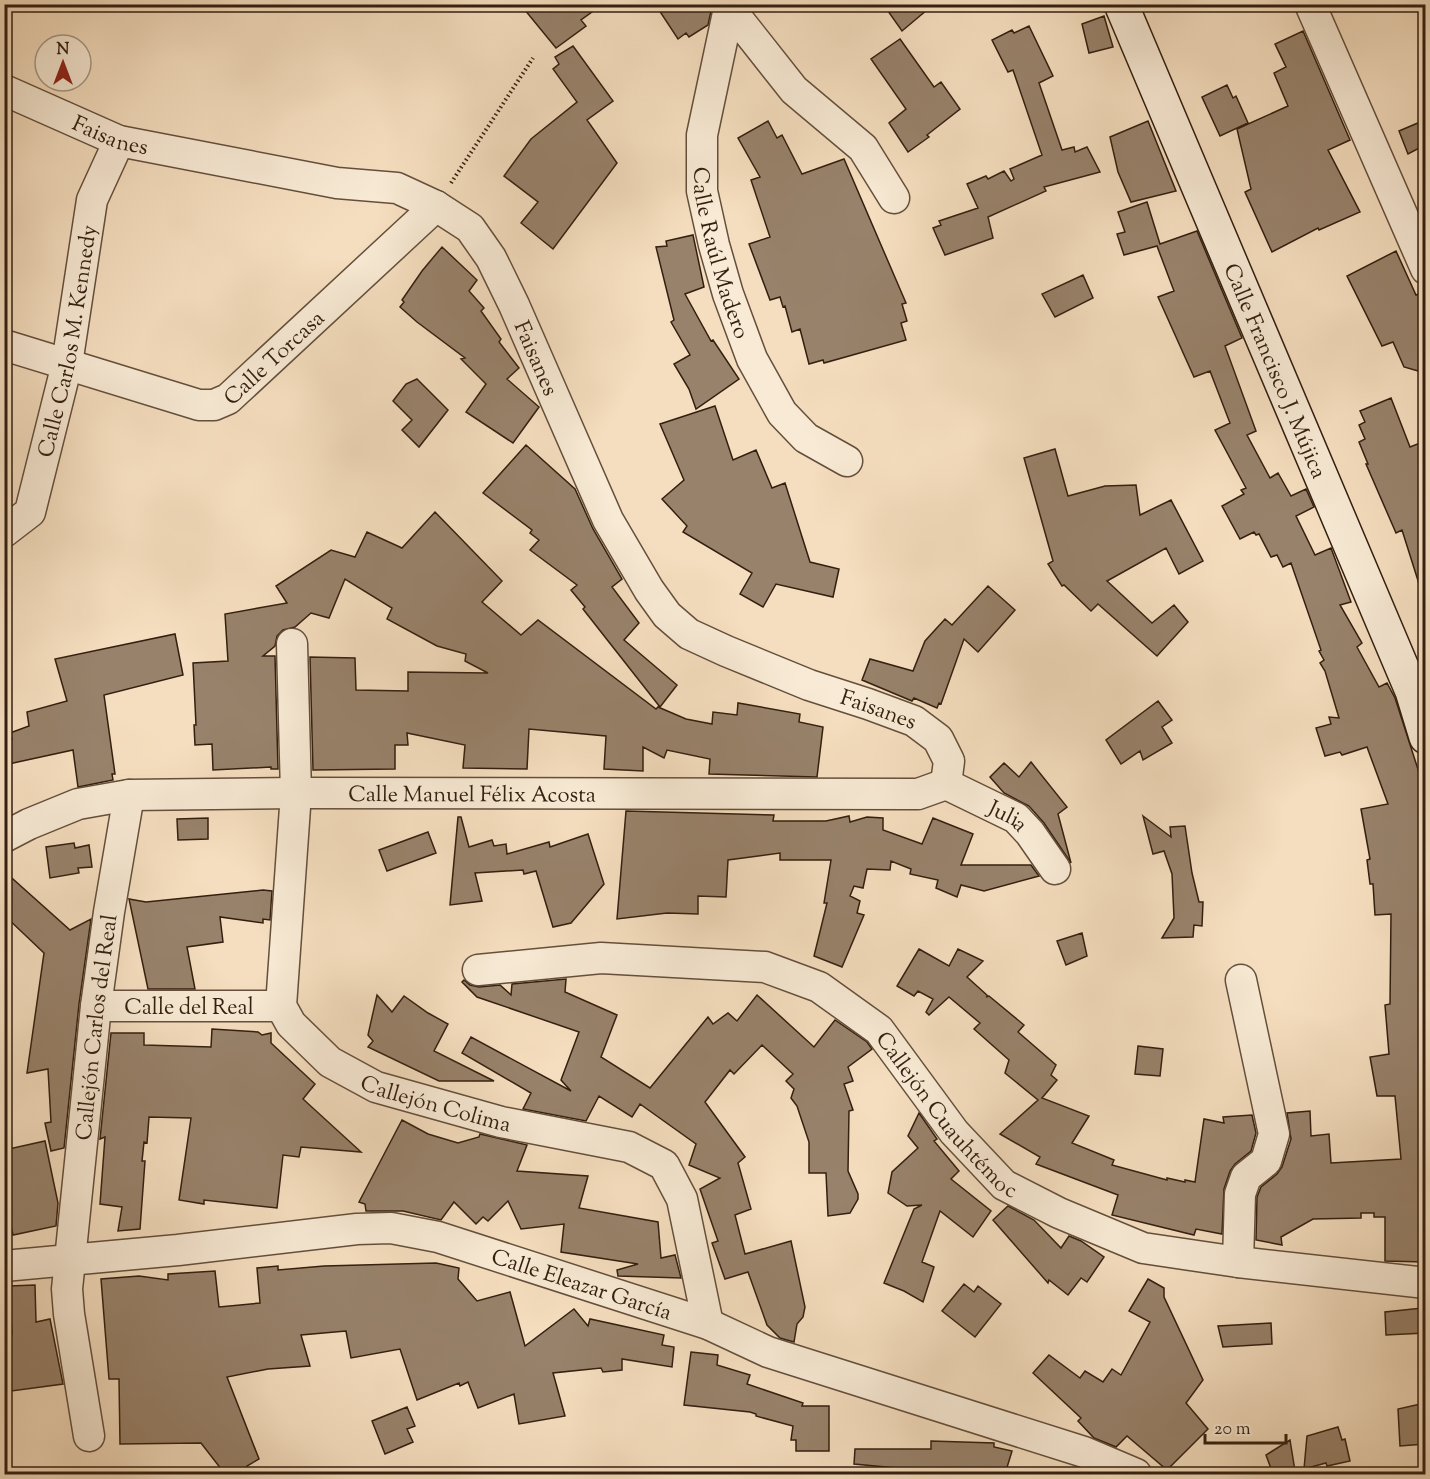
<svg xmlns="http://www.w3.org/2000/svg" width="1430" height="1479" font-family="'Sorts Mill Goudy',serif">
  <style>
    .building { fill: #98826b; stroke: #331f10; stroke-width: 1.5 }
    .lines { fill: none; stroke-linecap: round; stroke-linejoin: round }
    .street-casing { stroke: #644f3c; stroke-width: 33 }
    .secondary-casing { stroke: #331f10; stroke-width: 36 }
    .path { stroke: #331f10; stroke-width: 4; stroke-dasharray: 1.5 3; stroke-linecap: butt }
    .street { stroke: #f8ead5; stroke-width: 30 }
    .secondary { stroke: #f8ead5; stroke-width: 33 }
    .labels { text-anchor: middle; stroke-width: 6; stroke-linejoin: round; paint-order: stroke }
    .street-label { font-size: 22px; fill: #331f10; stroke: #f8ead5 }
  </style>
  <rect width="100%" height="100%" fill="#f5debf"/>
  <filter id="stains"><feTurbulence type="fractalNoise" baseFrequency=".00333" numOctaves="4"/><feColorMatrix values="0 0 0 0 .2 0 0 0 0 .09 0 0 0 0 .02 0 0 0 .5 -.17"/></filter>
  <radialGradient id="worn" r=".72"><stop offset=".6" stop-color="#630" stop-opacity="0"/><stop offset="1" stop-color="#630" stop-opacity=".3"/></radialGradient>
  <!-- building -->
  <path class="building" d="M520,4H603L581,20L586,26L556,48Z
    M655,4H709L711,11L708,25L689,37L686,33L678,39Z
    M883,4H934L902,31Z
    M1104,16L1113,47L1089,53L1082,24Z
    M1029,26L1053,76L1039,83L1062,150L1074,147L1075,152L1087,147L1100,172L1044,187L1046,191L988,217L993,238L945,255L933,228L941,225L939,221L978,208L967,184L986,176L988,179L1004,171L1011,181L1014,179L1010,169L1042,155L1013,70L1008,72L992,40L1012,30L1014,33Z
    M1303,31L1350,140L1328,150L1360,212L1319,230L1318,228L1272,252L1245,192L1251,189L1237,129L1288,106L1274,73L1286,67L1275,44Z
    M900,39L934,87L941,82L960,109L927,135L929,137L908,152L889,123L906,109L871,59Z
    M573,46L613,101L587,120L617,163L553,249L521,223L538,202L504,176L531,139L577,102L553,69L559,64L555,57Z
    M1227,85L1233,98L1236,96L1248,123L1220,136L1202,97Z
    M1425,120V145L1408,154L1399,131Z
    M768,121L777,138L782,135L802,174L844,159L906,303L902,304L907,321L901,323L906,340L824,363L823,360L809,364L800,329L792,332L785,306L783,307L780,297L770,300L749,244L770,237L751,180L760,177L738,138Z
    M1148,121L1176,191L1131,202L1118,172L1110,137Z
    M1147,202L1160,244L1197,231L1242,338L1225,346L1256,431L1247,435L1270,478L1278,473L1291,496L1306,489L1314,507L1296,516L1315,555L1331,548L1351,602L1340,605L1362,643L1357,647L1379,687L1387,683L1395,698L1425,791V1262L1385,1261V1217H1374V1213H1361V1218L1313,1219L1281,1237L1282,1245L1256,1240L1257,1197L1261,1187L1277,1174L1282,1167L1291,1139L1287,1113L1310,1111L1311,1136L1329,1134L1331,1163L1401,1159L1395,1096H1377L1370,1057L1389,1054L1385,1005L1390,1004L1391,914L1375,915L1373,884H1370L1367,860L1370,859L1361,809L1388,804L1367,747L1342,755L1340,752L1325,756L1316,728L1331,724L1329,717L1339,718L1325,671L1320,663L1324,660L1319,651L1321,650L1291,563L1283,567L1277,555L1271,557L1259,534L1256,535L1254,532L1240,539L1222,506L1244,494L1241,490L1246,488L1215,430L1230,423L1210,371L1194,377L1158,297L1174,291L1157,246L1124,255L1117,234L1125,232L1118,212Z
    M693,235L704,287L685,294L711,341L713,340L739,379L696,409L689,389L674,364L690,355L671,322L674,320L656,247L667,246L666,241Z
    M442,247L477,280L469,291L484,308L481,311L501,339L499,342L519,368L507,379L539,407L513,443L466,412L486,384L461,359L465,358L417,322L400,307L404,302L402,300L422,271Z
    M1396,251L1416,295L1421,293L1425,304V373L1404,367L1393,342L1382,346L1347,276Z
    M1083,275L1093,298L1055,317L1042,294Z
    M417,379L448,410L419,447L402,430L412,420L393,401L406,384Z
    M1391,398L1410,447L1425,441V589L1421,590L1402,530L1396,533L1366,464H1368L1359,442L1365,439L1359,425L1365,422L1360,411Z
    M715,406L733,460L756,450L772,488L785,483L810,562L839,569L833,597L776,584L763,607L740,594L752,573L683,532L687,526L662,499L684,480L660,424Z
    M526,445L575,489L593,529L622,579L612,587L639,623L624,640L677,685L660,707L583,609L585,607L571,590L577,585L530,550L539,540L530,533L532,530L483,493Z
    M1055,449L1068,496L1105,486L1136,485L1140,515L1171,500L1203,561L1179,574L1166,548L1107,581L1152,623L1174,605L1188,622L1157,656L1098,604L1091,611L1064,585L1062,586L1048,564L1053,561L1024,458Z
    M435,512L502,581L482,602L521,635L538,620L656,709L658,707L686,719L712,724L713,712L737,715L738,703L800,714L799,722L823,727L817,777L709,774L710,759L667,750L664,758L643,747V771L604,769L606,736L529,729L527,769L463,768L465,745L407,733L408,745H395V769L313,770L310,657L355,658L356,690L408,691V672L488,673L465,661L466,654L437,646L387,619L392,608L345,579L329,618L311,613L295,627L283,630L277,636L275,646L263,656H275L278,769H271V767L213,770L212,744L195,745L194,725H196L193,663L228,661L225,614L287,603L276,586L331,550L355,557L367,532L402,548Z
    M988,586L1015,610L978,652L964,639L941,704L939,703L937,708L914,698L912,701L862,680L870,659L913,671L925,641L945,619L952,625Z
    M175,634L183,675L104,695L115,774H112L113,780L78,787L73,750L4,765V743L12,739L10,733L29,726L27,712L67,701L55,659Z
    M1158,701L1172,720L1162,727L1172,743L1143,760L1140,751L1121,764L1106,740Z
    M1031,762L1067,807L1058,814L1071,863L1044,823L1029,806L1004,793L990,777L1004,763L1019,777Z
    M626,811L774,815L773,821H826L849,816L850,822L867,817L883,818V830L922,844L933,818L973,834L961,865H1031L1039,876L984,891L961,885L957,897L936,888L938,880L910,874L911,869L891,861L890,870L867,869L863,888L854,886L850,896L860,901L857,913L864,915L842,967L814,956L827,903H824L831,860H780V853L728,860L726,897L698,896V914L667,913L617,919Z
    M1143,816L1171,837L1170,827L1185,826L1192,873L1199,902H1203L1202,926L1194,925L1193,937L1162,938L1174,918L1172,874L1164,851L1153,854Z
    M458,817H461L469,847L492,840L494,846L506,844L507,854L549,842L550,847L588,834L604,884L571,923L553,927L536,871L524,874L523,870L475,873L482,901L450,905Z
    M208,818V839L178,840L177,819Z
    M428,832L436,853L387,871L379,850Z
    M74,843L75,848L89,845L92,867L78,868L79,873L50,878L46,847Z
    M4,871L70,930L91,919L79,1004L64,1148L51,1151L45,1123L51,1122L48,1069L27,1073L44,953L4,915Z
    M263,890L272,891L270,920L263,919V923L220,917L223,942L187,947L195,989H148L129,899L146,902Z
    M1082,933L1087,956L1066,965L1057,941Z
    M919,949L949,966L958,949L983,961L967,977L988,996L986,997L989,996L1024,1025L1018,1032L1056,1065L1051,1075L1057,1080L1042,1098L1089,1116L1072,1143L1114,1160L1112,1165L1167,1180V1178L1185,1182V1180L1195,1182L1204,1119L1224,1123L1223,1117L1252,1115L1256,1133L1251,1151L1235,1164L1230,1171L1224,1189L1222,1234L1196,1229L1194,1235L1112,1215L1118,1195L1036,1164L1040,1157L1000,1134L1038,1100L1005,1073L1009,1060L974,1029L980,1023L949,997L929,1015L926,1012L933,999L918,991L914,996L897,986Z
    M566,979L565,992L617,1015L601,1057L650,1088L708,1017L713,1024L728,1013L737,1021L757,995L814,1047L835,1020L867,1042L872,1049L848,1067L853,1081L844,1084L853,1110L849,1111L848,1171L858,1194V1199L850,1213L828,1216L826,1173H809V1142L797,1106L791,1098L794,1089L786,1081L793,1074L762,1045L734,1074L730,1070L705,1102L745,1157L738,1163L751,1209L735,1215L745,1254L791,1241L805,1307L803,1317L797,1324L794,1342L780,1338L767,1325L748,1272L725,1279L712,1243L718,1241L700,1189L720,1178L689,1165L696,1144L640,1104L632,1117L599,1096L586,1121L523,1109L531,1093L462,1053L471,1037L571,1091L561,1080L579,1032L477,997L462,982L464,980L470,985L479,987L500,985L511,995L512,984Z
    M377,995L392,1012L404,996L428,1013L448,1024L434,1051L494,1081H439L368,1047L373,1041L368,1035Z
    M212,1029L258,1032L262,1035L271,1033V1043L315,1084L303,1099L361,1152L301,1147L299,1157L283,1155L277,1208L204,1200V1204L179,1200L191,1118L149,1117L147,1143L144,1142L142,1161H145L140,1229L118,1231L122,1207L100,1204L105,1137L100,1139L111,1033H144V1045L211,1047Z
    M1138,1046L1163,1049L1160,1076L1135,1074Z
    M919,1113L937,1139L934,1141L959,1171L951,1179L991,1211L973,1237L940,1211L922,1262L934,1267L923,1302L904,1291L884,1283L914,1209L922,1205L907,1206L888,1193L892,1172L918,1148L908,1136Z
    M402,1120L428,1134L458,1143L479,1137L480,1134L527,1145L517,1171L588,1176L579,1208L658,1222L661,1258L675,1255L681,1278L618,1276L617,1270L638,1264L561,1252L564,1224L521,1229L508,1201L488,1221L483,1217L476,1224L454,1202L441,1220L403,1211H366L365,1204L359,1202Z
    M45,1141L58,1203L56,1226L13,1235L5,1199L11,1198L4,1169V1150Z
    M1008,1206L1034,1220L1061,1248L1069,1236L1081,1241L1104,1257L1087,1282L1081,1278L1068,1295L1049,1280L1048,1283L993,1220Z
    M436,1263L459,1268L458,1279L477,1301L510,1292L525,1346L574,1309L588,1326L590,1319L664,1335L662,1345L674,1347L672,1367L622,1359V1370L603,1372L601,1368L553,1373L565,1416L519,1424L514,1394L478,1408L468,1382L460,1386L459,1383L417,1400L400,1349L351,1358L346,1331L301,1335L310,1366L268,1369L227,1377L259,1459L247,1466L252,1474H225L201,1443L120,1444L119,1379H109L101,1279L139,1276L168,1280V1274L215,1271L219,1307L260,1303L257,1268L278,1266V1270L324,1266Z
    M1148,1279L1164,1288V1297L1203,1380L1186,1403L1208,1429L1167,1470L1127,1436L1116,1447L1094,1438L1078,1421L1081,1418L1033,1373L1049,1355L1080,1378L1085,1371L1103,1382L1112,1369L1121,1375L1150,1322L1129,1311Z
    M964,1284L974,1292L978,1286L1001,1304L975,1337L942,1311Z
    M35,1285L36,1322L50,1319L63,1384L4,1392V1335L12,1334L9,1286Z
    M1422,1308L1425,1333L1386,1335L1385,1312Z
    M1271,1323L1272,1344L1223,1347L1218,1326Z
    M691,1352L718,1355L717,1365L750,1375L747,1384L803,1403L802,1406H829V1451H796V1440H791L793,1426L756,1416V1414L750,1412L684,1405Z
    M1425,1403V1444L1400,1446L1398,1409Z
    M407,1407L415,1426L407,1429L413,1442L385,1454L372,1421Z
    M1338,1427L1342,1440L1345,1439L1350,1461L1327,1466L1326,1463L1304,1469L1307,1436Z
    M1290,1440L1295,1471L1283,1474H1273L1266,1455Z
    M931,1441L994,1443V1447L1012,1451L1005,1474H928V1471L854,1464L855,1449H931Z"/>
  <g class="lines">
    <!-- street casing -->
    <g class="street-casing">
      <g id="street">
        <path d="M726,4L794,90L863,148L894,198"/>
        <path d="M1310,4L1426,269"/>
        <path id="s1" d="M729,8L702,135V191L714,245L728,294L752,359L782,413L806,438L847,461"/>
        <path id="s2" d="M4,90L119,141L337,183L397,188L436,206L470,228L491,258L514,305L608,520L649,590L667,615L689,634L726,651L809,685L868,704L914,721L938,739L949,761L946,784"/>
        <path id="s3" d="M4,345L199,405H214L228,399L436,206"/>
        <path id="s4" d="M4,532L30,512L67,364L92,200L119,141"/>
        <path id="s5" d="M292,644L296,793L281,1006L291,1024L330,1062L376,1087L501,1122L629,1147L664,1165L682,1199L708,1324"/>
        <path id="s6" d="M946,784L1016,818L1030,833L1055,869"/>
        <path id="s7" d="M4,837L29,824L78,804L129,795L296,793L918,794L946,784"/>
        <path id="s8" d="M478,970L601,958L765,967L819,987L879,1030L954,1132L1004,1185L1059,1213L1143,1248L1238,1262L1426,1283"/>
        <path id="s9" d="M96,1006H281"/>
        <path d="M1238,1262L1240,1194L1246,1177L1266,1161L1274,1134L1241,980"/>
        <path id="s10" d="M4,1266L178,1250L357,1229L391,1228L438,1237L708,1324L768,1352L1084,1452L1136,1474"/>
        <path id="s11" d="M89,1436L69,1314L67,1289L96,1006L109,912L129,795"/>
      </g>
    </g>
    <!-- secondary casing -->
    <g class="secondary-casing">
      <g id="secondary">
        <path id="s12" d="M1121,4L1412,691L1426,737"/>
      </g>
    </g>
    <!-- path -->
    <path class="path" d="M451,183L533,58"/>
    <!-- street -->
    <use href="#street" class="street"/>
    <!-- secondary -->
    <use href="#secondary" class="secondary"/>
  </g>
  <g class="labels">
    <!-- street labels -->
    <g class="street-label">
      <text dy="8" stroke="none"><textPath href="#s2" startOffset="116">Faisanes</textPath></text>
      <text dy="8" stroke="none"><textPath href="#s1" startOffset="250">Calle Raúl Madero</textPath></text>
      <text dy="8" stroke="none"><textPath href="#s4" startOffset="208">Calle Carlos M. Kennedy</textPath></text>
      <text dy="8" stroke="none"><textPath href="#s3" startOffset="296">Calle Torcasa</textPath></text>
      <text dy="8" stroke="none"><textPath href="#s2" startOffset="638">Faisanes</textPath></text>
      <text dy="8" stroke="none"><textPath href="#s12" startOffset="398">Calle Francisco J. Mújica</textPath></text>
      <text dy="8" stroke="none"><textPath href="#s2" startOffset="1160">Faisanes</textPath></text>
      <text dy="8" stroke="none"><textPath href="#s7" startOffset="476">Calle Manuel Félix Acosta</textPath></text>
      <text dy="8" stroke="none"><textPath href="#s6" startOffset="70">Julia</textPath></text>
      <text dy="8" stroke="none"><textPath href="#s9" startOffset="93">Calle del Real</textPath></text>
      <text dy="8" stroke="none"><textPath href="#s11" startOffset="412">Callejón Carlos del Real</textPath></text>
      <text dy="8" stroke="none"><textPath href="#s5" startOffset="552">Callejón Colima</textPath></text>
      <text dy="8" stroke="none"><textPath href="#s8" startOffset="528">Callejón Cuauhtémoc</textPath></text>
      <text dy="8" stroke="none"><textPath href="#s10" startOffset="588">Calle Eleazar García</textPath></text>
    </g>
  </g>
  <!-- margin -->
  <rect width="1430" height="1479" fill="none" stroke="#f5debf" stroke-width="24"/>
  <rect x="6" y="6" width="1418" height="1467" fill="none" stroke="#331f10" stroke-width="3"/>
  <rect x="12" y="12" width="1406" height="1455" fill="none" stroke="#331f10" stroke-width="1.5"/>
  <!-- north arrow -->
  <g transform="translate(63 63)"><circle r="28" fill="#f8ead5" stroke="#a99986" stroke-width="1.5"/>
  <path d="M0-4.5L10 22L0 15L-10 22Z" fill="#8f2418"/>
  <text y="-9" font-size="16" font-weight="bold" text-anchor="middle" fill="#331f10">N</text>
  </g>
  <!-- scale -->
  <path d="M1205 1434v9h81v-9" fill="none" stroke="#331f10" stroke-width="3"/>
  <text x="1214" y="1434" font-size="18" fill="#331f10" stroke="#f8ead5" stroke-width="4.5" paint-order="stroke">20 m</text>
  <rect width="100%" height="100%" filter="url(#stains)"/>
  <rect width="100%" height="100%" fill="url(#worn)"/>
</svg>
